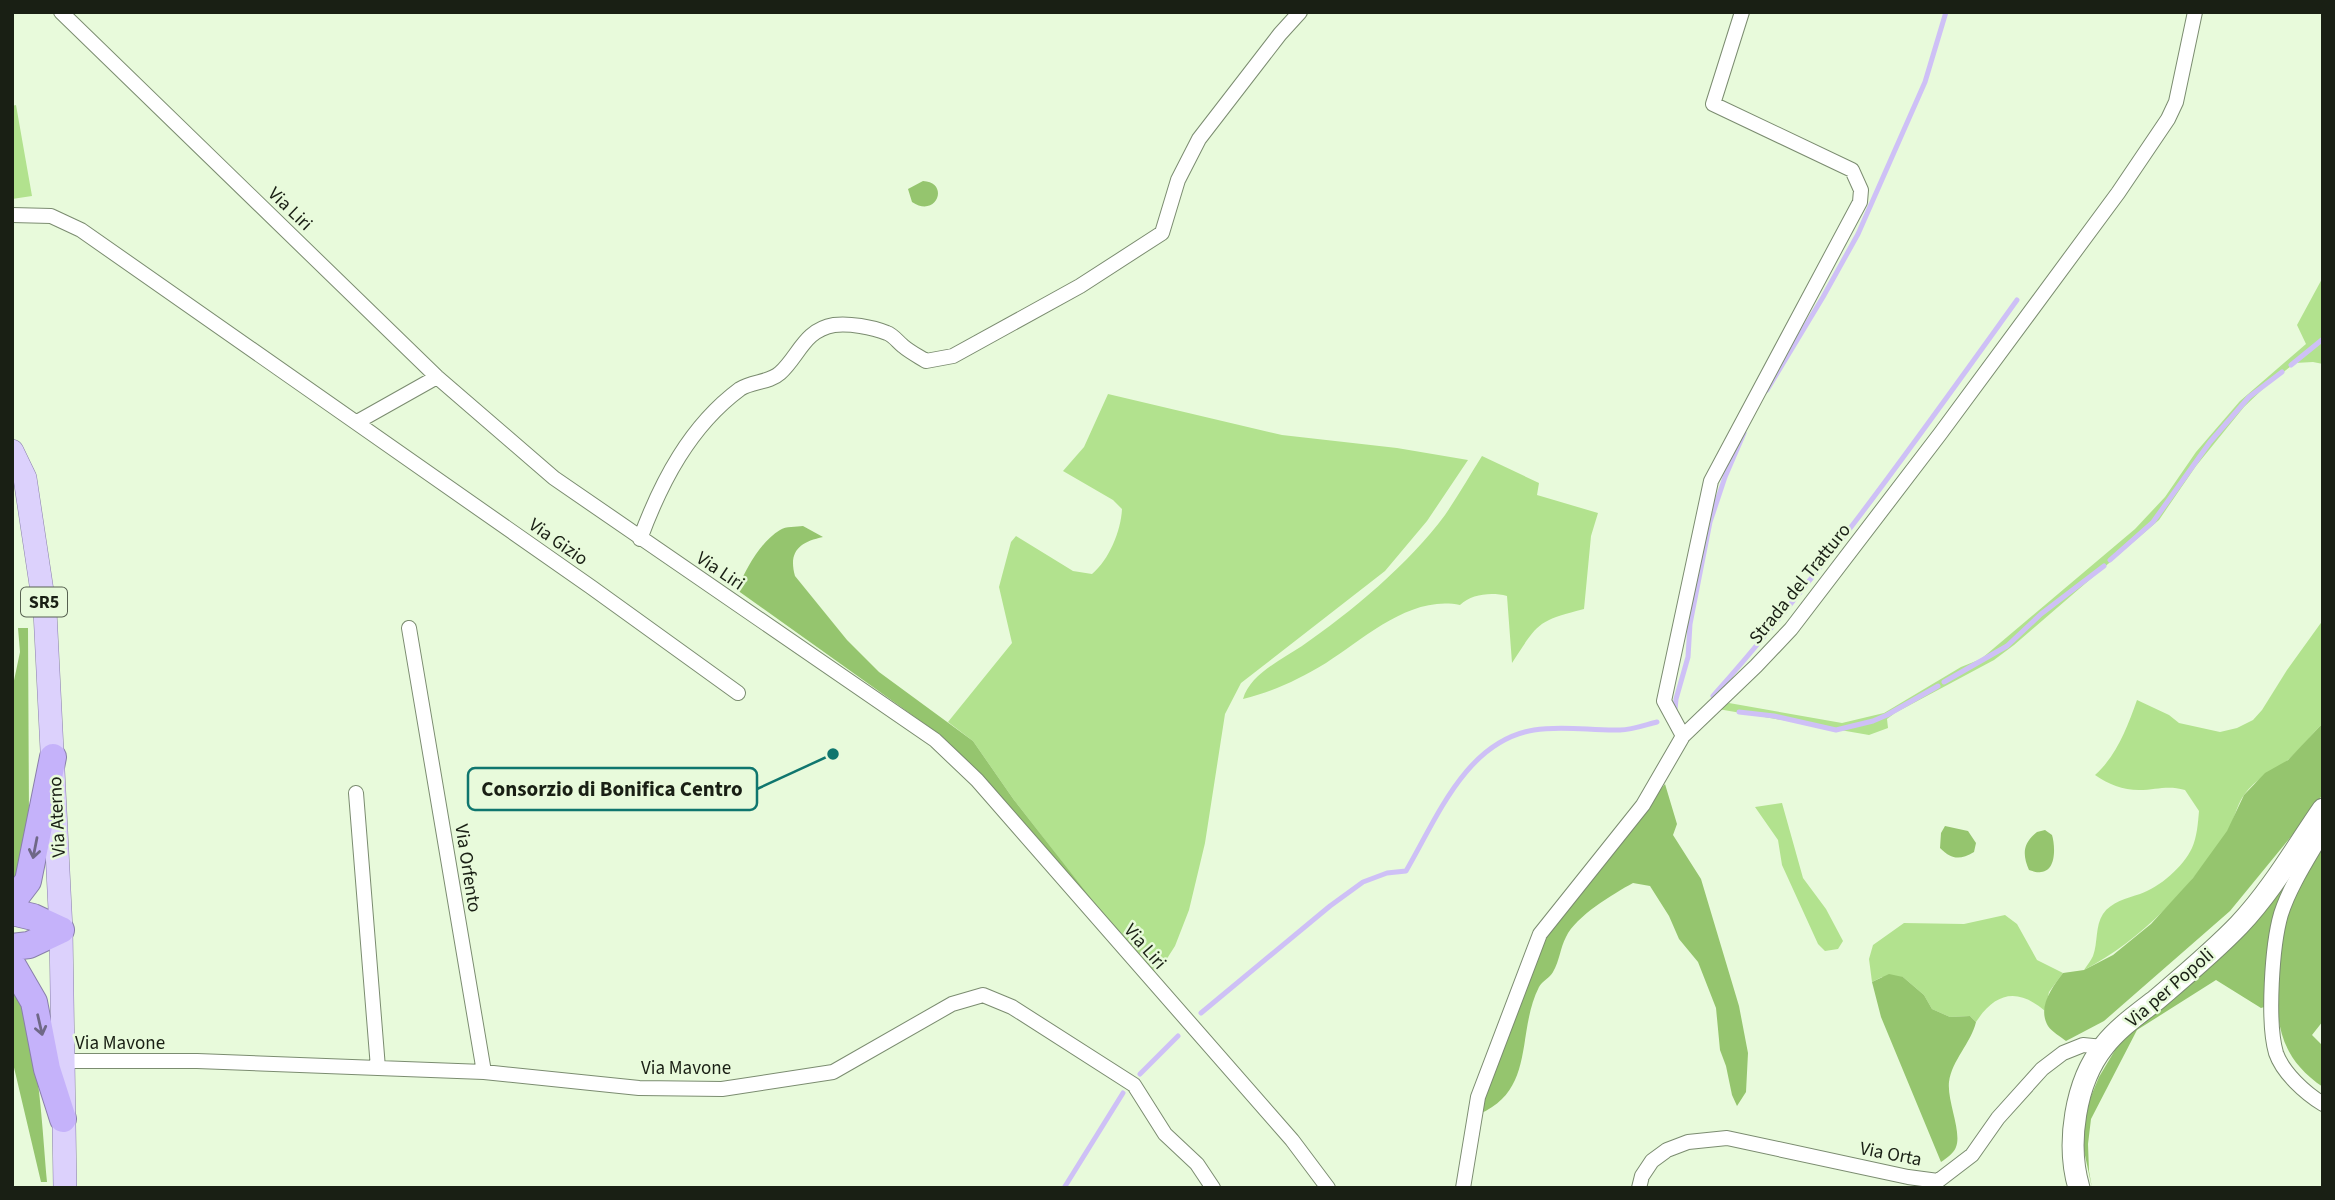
<svg xmlns="http://www.w3.org/2000/svg" width="2335" height="1200" font-family="'Source Sans 3',sans-serif">
  <style>
    .green { fill: #b2e28e }
    .forest { fill: #95c56e }
    .lines { fill: none; stroke-linecap: round; stroke-linejoin: round }
    .stream { stroke: #cec0f6; stroke-width: 5 }
    .street-casing { stroke: #7b8c70; stroke-width: 16 }
    .secondary-casing { stroke: #7b8c70; stroke-width: 23 }
    .primary-casing { stroke: #897faa; stroke-width: 24 }
    .highway-casing { stroke: #897faa; stroke-width: 28 }
    .street { stroke: #fff; stroke-width: 14 }
    .secondary { stroke: #fff; stroke-width: 21 }
    .primary { stroke: #dcd1fc; stroke-width: 23 }
    .highway { stroke: #c5b2fa; stroke-width: 26 }
    .oneway { stroke: #6f6887 }
    .labels { text-anchor: middle; stroke-width: 5; stroke-linejoin: round; paint-order: stroke }
    .shield { fill: #e8fadb; stroke: #576150; stroke-width: 2 }
    .shield-label { font-size: 18px; font-weight: bold; fill: #191f14 }
    .street-label { font-size: 19px; fill: #191f14; stroke: #e8fadb }
    .leader { fill: none; stroke: #0f766e; stroke-width: 2.5 }
    .callout-dot { fill: #0f766e; stroke: #e8fadb; stroke-width: 2.5 }
    .callout { fill: #e8fadb; stroke: #0f766e; stroke-width: 2.5 }
    .callout-label { font-size: 21px; text-anchor: middle; font-weight: bold; fill: #191f14 }
  </style>
  <rect width="100%" height="100%" fill="#e8fadb"/>
  <!-- green -->
  <path class="green" d="M16,105L32,196L12,199V106Z
    M2323,277V364L2313,362L2295,363L2267,385L2244,407L2196,466L2159,520L2014,645L1994,660L1895,713L1887,719L1888,728L1869,735L1718,709L1729,703L1842,723L1884,713L1961,667L1981,659L2135,529L2165,497L2196,452L2240,401L2306,344L2297,325Z
    M1108,394L1282,435L1397,448L1468,460L1427,521L1385,571L1241,683L1225,714L1205,843L1189,910L1175,946L1161,968L1150,975L1014,800L973,741L948,722L1012,643L999,587L1011,542L1016,536L1073,571L1092,574C1109,560 1121,531 1122,509L1113,500L1063,471L1084,447Z
    M1482,456L1539,483L1537,495L1598,513L1591,536L1584,609C1537,621 1538,623 1512,663L1507,596C1491,592 1472,594 1460,605C1410,595 1365,638 1326,663C1298,680 1274,691 1243,699C1250,674 1281,660 1302,646C1350,613 1410,563 1445,515C1458,496 1470,475 1482,456Z
    M2323,620V723C2312,734 2302,747 2290,758C2275,772 2257,776 2244,795C2236,806 2234,822 2226,834C2189,889 2143,939 2084,970C2087,965 2091,961 2093,956C2098,943 2095,926 2103,914C2111,902 2127,898 2140,894C2160,887 2183,867 2192,848C2197,837 2198,823 2199,811L2185,790C2167,785 2157,790 2139,790C2123,790 2108,784 2095,775C2117,755 2127,728 2137,700L2169,715L2179,723L2220,732L2237,728L2253,720L2262,710L2287,670Z
    M1782,803L1803,878L1826,909L1843,941L1838,949L1825,951L1818,944L1782,865L1778,840L1755,807Z
    M2005,915L2017,924L2037,960L2063,973L2049,992L2045,1011C2017,987 1995,993 1976,1022L1970,1016L1950,1017L1932,1009L1924,995L1903,977H1882L1872,982L1869,959L1873,945L1904,923L1964,924Z"/>
  <!-- forest -->
  <path class="forest" d="M923,181C950,182 937,219 912,202L908,189Z
    M803,526L823,537C800,542 788,551 795,576L847,640L879,672L973,741L1014,800L1093,901L943,737L737,590C746,569 760,542 780,530C786,526 796,527 803,526Z
    M18,628H28L29,818L21,867L12,888V690L20,652Z
    M2323,723V794L2303,822L2230,911L2104,1021L2066,1041C2061,1037 2052,1032 2048,1026C2037,1007 2052,988 2063,973L2084,970L2113,955L2151,924L2193,878L2227,831L2244,795L2265,773L2288,760Z
    M1665,784L1677,824L1673,835L1701,879L1739,1006L1748,1053L1746,1092L1737,1106L1732,1095L1726,1066L1720,1050L1716,1008L1698,962L1679,939L1669,916L1650,886L1633,883C1613,894 1576,916 1566,937C1560,948 1560,960 1553,972C1550,978 1542,981 1539,987C1516,1032 1536,1090 1479,1114L1546,934Z
    M1945,826L1968,831L1976,843L1974,852C1960,860 1952,860 1940,848L1941,833Z
    M2323,828V1021L2312,1035L2323,1046V1087C2291,1065 2279,1041 2277,1003L2261,1008L2216,980L2137,1030L2091,1119L2088,1144L2089,1171L2092,1188L2083,1146L2087,1106L2099,1077L2124,1035Z
    M2045,830L2052,835C2055,845 2057,871 2041,872C2037,873 2033,871 2029,870C2022,854 2023,843 2037,832Z
    M1889,974L1903,977L1924,995L1932,1009L1950,1017L1970,1016L1976,1022C1971,1043 1952,1060 1949,1082C1947,1101 1962,1132 1956,1147C1954,1153 1947,1158 1941,1162L1881,1017L1872,982Z
    M12,978C39,1041 41,1114 47,1182H41L12,1059Z"/>
  <g class="lines">
    <!-- stream -->
    <path class="stream" d="M2291,365L2323,339
      M1767,390L1823,297L1858,234L1925,82L1946,12
      M2110,560L2153,522L2210,442L2249,397L2282,372
      M1944,682L2007,646L2041,614L2104,566
      M1713,696C1823,572 1920,435 2017,300
      M1675,710L1676,699L1688,657L1690,624L1710,522L1725,477L1744,433
      M1739,712L1774,716L1836,730L1873,721L1887,715L1938,686
      M1201,1013L1330,906L1363,882L1387,873L1406,871C1437,818 1466,741 1534,730C1563,725 1592,731 1620,730C1632,730 1645,725 1657,722
      M1140,1074L1178,1036
      M1064,1188L1123,1093"/>
    <!-- street casing -->
    <g class="street-casing">
      <path id="street" d="M61,12L437,377L554,478L935,740L977,780L1292,1140L1328,1188
        M12,215L51,216L81,230L591,587L738,693
        M357,422L437,377
        M640,539C661,482 690,426 740,389C752,381 769,383 780,373C799,356 804,330 834,325C849,323 872,327 887,333C893,335 898,342 903,346C910,352 918,356 926,361L953,356L1080,286L1162,233L1178,180L1199,139L1280,34L1300,12
        M409,628L484,1072
        M1683,736L1664,701L1711,481L1860,202L1861,190L1852,170L1713,104L1742,12
        M356,793L378,1068
        M2323,833C2308,859 2290,886 2281,914C2272,945 2267,1022 2276,1053C2283,1073 2305,1093 2323,1104
        M62,1061H197L378,1068L484,1072L639,1088L722,1089L833,1072L952,1004L983,995L1012,1007L1134,1085L1165,1134L1197,1164L1213,1188
        M1463,1188L1478,1097L1540,934L1643,805L1683,736L1756,666L1791,629L1940,434L2118,193L2168,119L2176,102L2195,12
        M1639,1188L1642,1176L1652,1161L1667,1150L1688,1142L1727,1138L1908,1177L1938,1181L1972,1155L1998,1118L2042,1069L2063,1053L2083,1045L2103,1047"/>
    </g>
    <!-- secondary casing -->
    <g class="secondary-casing">
      <path id="secondary" d="M2079,1188C2066,1144 2075,1082 2104,1046C2118,1028 2138,1014 2156,1000C2184,976 2213,952 2239,925C2272,890 2296,848 2323,809"/>
    </g>
    <!-- primary casing -->
    <g class="primary-casing">
      <path id="primary" d="M12,451L25,478L45,611L61,930L65,1188"/>
    </g>
    <!-- highway casing -->
    <g class="highway-casing">
      <path id="highway" d="M12,902L28,881L53,757
        M12,912L33,917L61,930
        M12,947L29,945L61,930
        M12,964L34,1002L47,1069L63,1119"/>
    </g>
    <!-- street -->
    <use href="#street" class="street"/>
    <!-- secondary -->
    <use href="#secondary" class="secondary"/>
    <!-- primary -->
    <use href="#primary" class="primary"/>
    <!-- highway -->
    <use href="#highway" class="highway"/>
  </g>
  <!-- one-way arrows -->
  <defs><path id="oneway-shaft" d="M-6 0H5M1.5-3L5.5 0L1.5 3" fill="none" stroke-width="1.6" stroke-linecap="round" stroke-linejoin="round" transform="scale(1.75)"/></defs>
  <g class="oneway">
    <use href="#oneway-shaft" transform="translate(35 848) rotate(101)"/>
    <use href="#oneway-shaft" transform="translate(40 1025) rotate(77)"/>
  </g>
  <g class="labels">
    <!-- shield labels -->
    <rect class="shield" x="21" y="587.5" width="46" height="29" rx="5"/>
    <g class="shield-label">
      <text x="44" y="608">SR5</text>
    </g>
    <!-- street labels -->
    <g class="street-label">
      <text transform="translate(291 208) rotate(44)" y="7">Via Liri</text>
      <text transform="translate(559 541) rotate(35)" y="7">Via Gizio</text>
      <text transform="translate(721 570) rotate(34)" y="7">Via Liri</text>
      <text transform="translate(1799 583) rotate(-51)" y="7">Strada del Tratturo</text>
      <text transform="translate(56 817) rotate(-93)" y="7">Via Aterno</text>
      <text transform="translate(469 868) rotate(81)" y="7">Via Orfento</text>
      <text transform="translate(1146 946) rotate(49)" y="7">Via Liri</text>
      <text transform="translate(2169 987) rotate(-41)" y="7">Via per Popoli</text>
      <text x="120" y="1049">Via Mavone</text>
      <text x="686" y="1074">Via Mavone</text>
      <text transform="translate(1891 1153) rotate(11)" y="7">Via Orta</text>
    </g>
  </g>
  <!-- callouts -->
  <path class="leader" d="M833 754L757 789"/>
  <circle class="callout-dot" cx="833" cy="754" r="7"/>
  <rect class="callout" x="468" y="768" width="289" height="42" rx="7"/>
  <g class="callout-label">
    <text x="612" y="796">Consorzio di Bonifica Centro</text>
  </g>
  <!-- border -->
  <rect width="2335" height="1200" fill="none" stroke="#191f14" stroke-width="28"/>
</svg>
